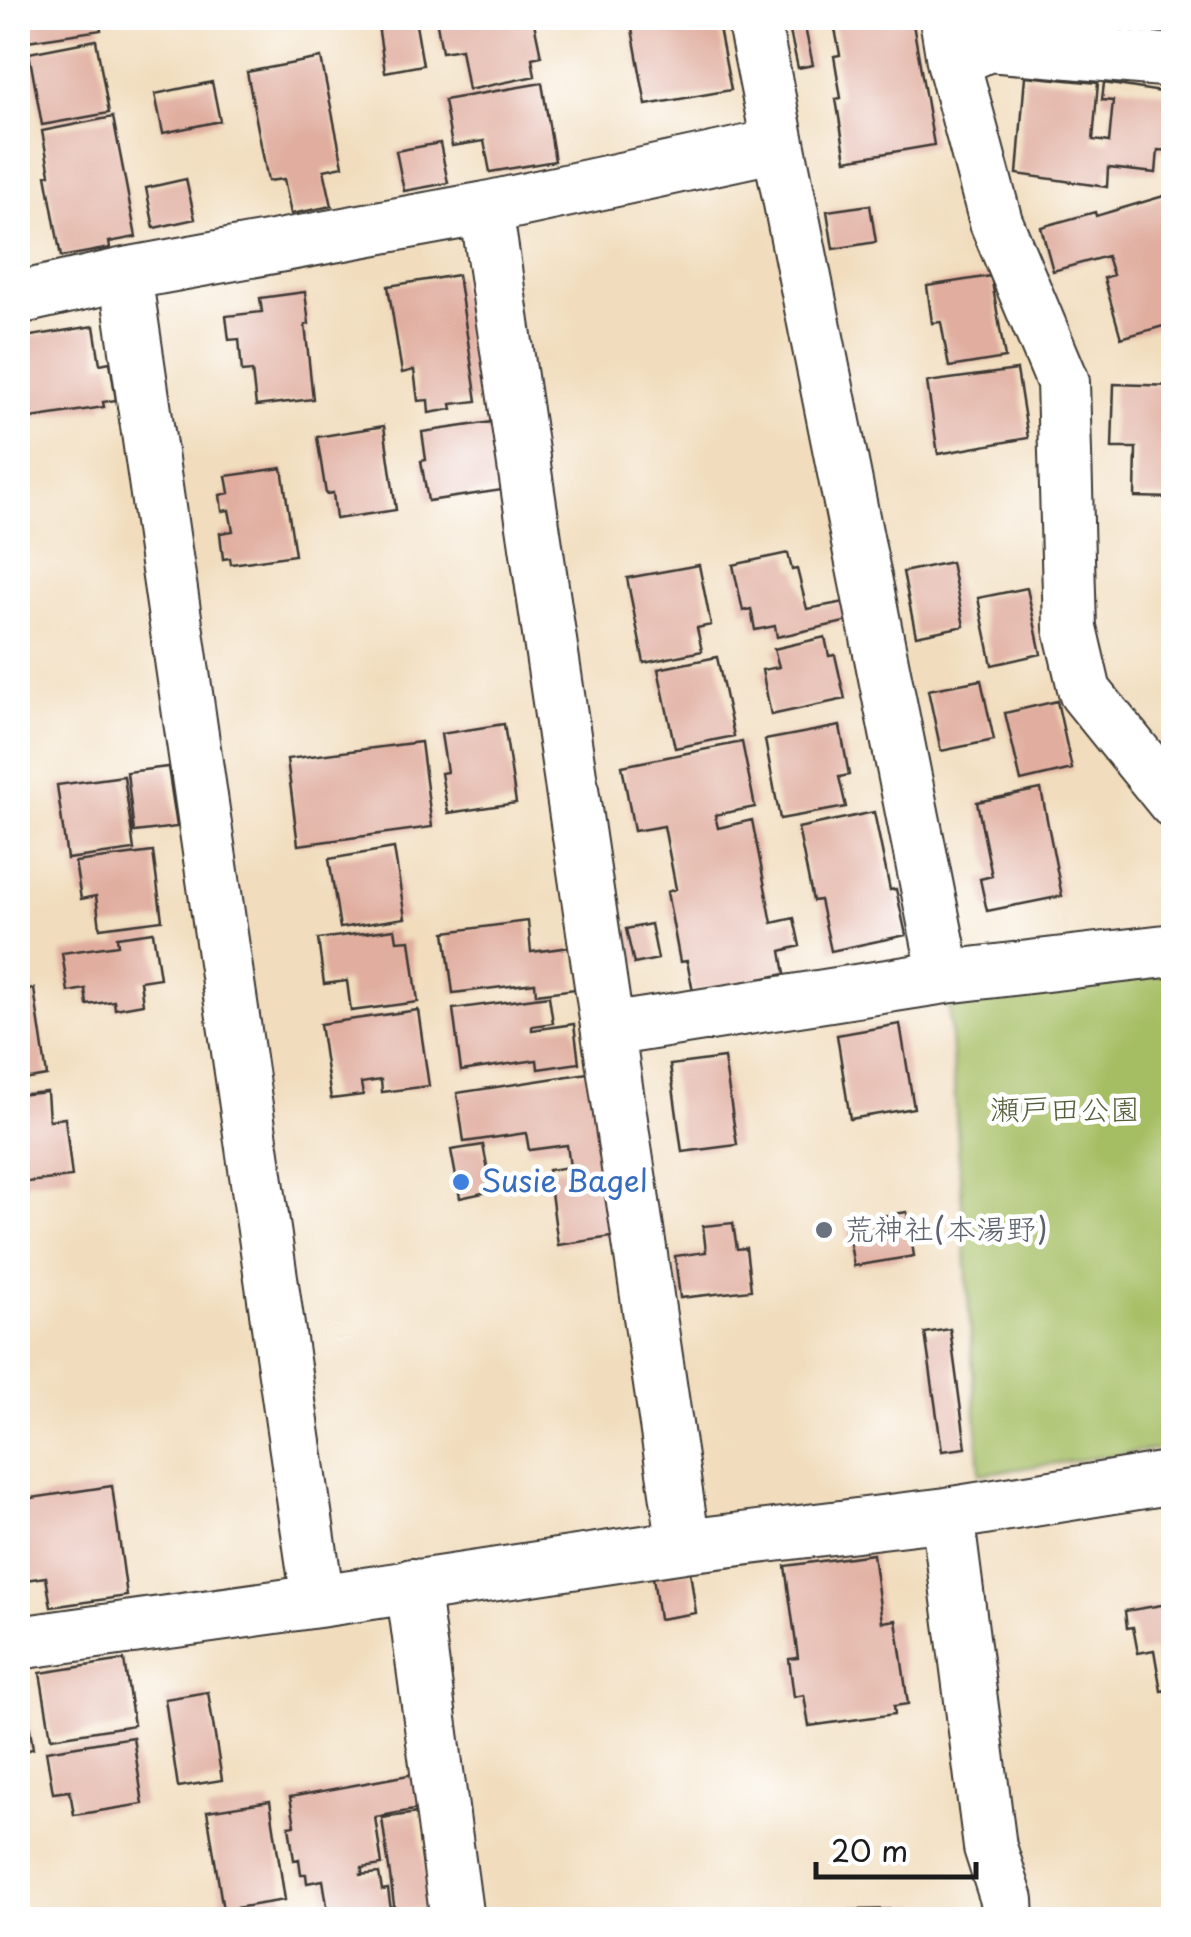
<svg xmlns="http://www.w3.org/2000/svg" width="1191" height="1937" font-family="'Playpen Sans','Klee One',sans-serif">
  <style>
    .park { fill: #a6be63; stroke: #616d40; stroke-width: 2.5 }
    .building { fill: #e0ad9f }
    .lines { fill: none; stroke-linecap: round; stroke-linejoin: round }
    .minor-casing { stroke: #3c3934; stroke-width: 56 }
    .minor { stroke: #fff; stroke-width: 52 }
    .shop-dot { fill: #3f7fe0; stroke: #fff; stroke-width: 4 }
    .worship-dot { fill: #6b7280; stroke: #fff; stroke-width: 4 }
    .labels { text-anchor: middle; stroke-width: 9; stroke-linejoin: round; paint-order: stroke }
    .park-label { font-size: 30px; fill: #535d38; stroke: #fff }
    .shop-label { font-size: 30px; fill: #366cbe; stroke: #fff; text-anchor: start }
    .worship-label { font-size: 30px; fill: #5b616d; stroke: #fff; text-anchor: start }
  </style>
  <rect width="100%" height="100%" fill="#fff"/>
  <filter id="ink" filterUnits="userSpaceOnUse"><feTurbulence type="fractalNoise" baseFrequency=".01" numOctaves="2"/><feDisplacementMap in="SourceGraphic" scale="20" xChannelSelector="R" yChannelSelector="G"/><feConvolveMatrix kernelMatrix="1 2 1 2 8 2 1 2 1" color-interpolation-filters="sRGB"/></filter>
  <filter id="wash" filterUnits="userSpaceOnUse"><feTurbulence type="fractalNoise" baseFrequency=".0048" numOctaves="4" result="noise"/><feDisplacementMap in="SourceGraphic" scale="40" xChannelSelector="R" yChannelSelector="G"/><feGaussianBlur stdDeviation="2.25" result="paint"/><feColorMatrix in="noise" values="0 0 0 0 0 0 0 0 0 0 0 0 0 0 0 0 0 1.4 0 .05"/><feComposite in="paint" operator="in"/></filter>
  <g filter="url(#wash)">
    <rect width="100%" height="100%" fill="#f1ddbd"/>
    <!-- park -->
    <path class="park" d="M1173,972V1447L980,1474L949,1008Z"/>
    <g id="blocks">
      <!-- building -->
      <path class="building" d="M53,18H99L101,30L27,41L24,22Z
        M436,18H533L541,56L532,58L535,76L468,90L461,49L442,52Z
        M630,18H717L731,90L646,105Z
        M787,18H803L813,65L798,68Z
        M833,18H912L934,145L846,160L836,99L841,98L834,56L840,55Z
        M1032,18H1144L1142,39L1032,25Z
        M1150,18H1174V48L1148,47Z
        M415,19L423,65L385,72L378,25Z
        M96,40L109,113L42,125L29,53Z
        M321,58L343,166L324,170L332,206L291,214L284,179L268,181L247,72Z
        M1025,76L1098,83L1093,140L1109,142L1113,101L1102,100L1104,83L1174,94V151L1158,150L1156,173L1108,168L1107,187L1017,174Z
        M212,82L220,121L163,133L155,94Z
        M542,83L555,161L490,172L484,141L452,146L444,100Z
        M113,117L136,237L109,242L110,248L61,257L46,175L50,174L42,131Z
        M440,143L448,183L404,191L396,151Z
        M186,179L195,219L154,228L146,188Z
        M1174,193V323L1121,338L1104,278L1113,275L1107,256L1053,271L1041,227L1095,212L1096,216Z
        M870,205L876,242L833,249L827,211Z
        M458,275L477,401L451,404L452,409L429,413L428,400L418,401L414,370L402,373L388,286Z
        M991,276L1005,358L949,367L941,322L932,323L927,286Z
        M305,292L309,324L305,325L313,399L256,406L252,371L242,372L239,339L229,340L226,316L262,312L260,298Z
        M94,326L100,364L110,362L116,400L103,402L104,407L18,420V338Z
        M1017,370L1028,438L938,454L927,382Z
        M1114,384L1174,386V498L1135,497L1136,448H1112Z
        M492,422L502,490L428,501L421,461L426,460L422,432Z
        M384,426L396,510L336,519L333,493L326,494L317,437Z
        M282,468L295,555L231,564L230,558L223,559L220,533L233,531L229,510L222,511L220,495L229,493L226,476Z
        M788,553L792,570L797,569L807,609L845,602L849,621L777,637L775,626L755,630L751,609L743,611L733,565Z
        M951,562L964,626L916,636L903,572Z
        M699,565L711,625L697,628L702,651L644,663L627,578Z
        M1027,588L1041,654L992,665L978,598Z
        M825,637L829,656L835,655L845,699L771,715L762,670L779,667L774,649Z
        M717,657L734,736L675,748L658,669Z
        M981,680L994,740L941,751L928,690Z
        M1057,701L1072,769L1021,781L1005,713Z
        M504,724L516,803L448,813L441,773L447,772L441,734Z
        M840,726L849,775L839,777L846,807L780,819L765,740Z
        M421,742L432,827L298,845L287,759Z
        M742,742L755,807L715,815L718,828L752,820L772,923L794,918L800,946L781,951L785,974L693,992L687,961L680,962L667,892L676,889L664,826L634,831L622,766Z
        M168,767L177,827L134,832L127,772Z
        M124,776L134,850L67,859L57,785Z
        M1041,789L1062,896L987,911L980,879L992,876L977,802Z
        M874,812L890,890L896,889L906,935L831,951L820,900L813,901L798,828Z
        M394,848L405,918L340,928L329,859Z
        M153,852L162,920L100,928L96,896L81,899L75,862Z
        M528,921L531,952L571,947L576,989L536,994L535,983L453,993L445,932Z
        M651,924L658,959L634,964L626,929Z
        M395,929L397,941L410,940L418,1002L351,1011L347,981L324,984L318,939Z
        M153,932L160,978L140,981L143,1004L115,1009L114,1001L87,1005L85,989L68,992L62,953L118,945L117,937Z
        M34,989L47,1076L18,1081V991Z
        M549,996L553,1023L532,1026V1030L574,1024L579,1063L538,1069L537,1060L461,1071L453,1009Z
        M418,1010L429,1086L382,1092L381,1080L361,1083L363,1095L331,1099L320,1024Z
        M900,1024L914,1108L850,1119L837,1035Z
        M724,1058L737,1145L682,1152L670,1065Z
        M588,1073L612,1237L558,1245L548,1170L570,1167L567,1145L529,1150L526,1133L464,1142L457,1093Z
        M47,1092L49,1120L65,1118L72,1177L18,1183V1095Z
        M483,1145L492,1191L460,1198L451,1150Z
        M907,1212L914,1256L854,1266L846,1222Z
        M733,1223L737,1249L746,1248L751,1290L680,1298L675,1256L706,1252L703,1226Z
        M950,1329L966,1448L942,1451L925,1333Z
        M112,1486L127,1596L51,1607L46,1577L25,1580L18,1529V1522H21L18,1500Z
        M873,1554L882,1622L896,1620L908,1704L894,1706L895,1714L809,1726L804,1695L794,1697L789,1659L798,1658L785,1566Z
        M690,1571L696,1613L659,1619L653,1577Z
        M1174,1603V1701L1168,1702L1166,1690L1161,1691L1154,1650L1138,1653L1133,1627L1127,1628L1125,1611Z
        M124,1660L134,1725L51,1738L40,1673Z
        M208,1692L222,1780L178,1787L165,1699Z
        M27,1709L33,1749L18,1752V1710Z
        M133,1737L143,1804L74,1815L70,1791L53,1793L46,1751Z
        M414,1774L419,1809L375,1817L382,1865L362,1868V1874L359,1875L379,1873L382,1890L388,1889L391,1910L329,1918L323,1880L307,1883L306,1874H301L299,1859L294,1860L289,1826L295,1825L290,1797Z
        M270,1801L285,1900L223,1910L207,1811Z
        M417,1813L430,1907L395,1912L382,1818Z
        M901,1909V1920H852L851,1910Z
        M992,1913V1920H909V1916Z"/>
    </g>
  </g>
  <g filter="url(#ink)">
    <use href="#blocks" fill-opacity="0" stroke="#3c3934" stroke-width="2.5"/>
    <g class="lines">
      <!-- minor casing -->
      <g class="minor-casing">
        <path id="minor" d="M753,18L945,977
          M946,18L953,61L996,222L1063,382L1070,628L1085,692L1174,802
          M953,61L988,45L1174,61
          M486,208L684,1546
          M18,298L125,274L486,208L778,145
          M608,1030L945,977L1174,950
          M947,1514L990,1847L1007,1900L1008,1920
          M412,1585L457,1920
          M318,1601L684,1546L947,1514L1174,1477
          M18,1643L318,1601L125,274"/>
      </g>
      <!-- minor -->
      <use href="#minor" class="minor"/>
    </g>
  </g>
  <!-- markers -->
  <circle class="shop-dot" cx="461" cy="1182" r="10"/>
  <circle class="worship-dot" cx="824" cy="1230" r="10"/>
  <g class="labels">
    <!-- park labels -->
    <g class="park-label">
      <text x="1065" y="1120">瀬戸田公園</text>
    </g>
    <!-- shop labels -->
    <g class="shop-label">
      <text x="481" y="1192">Susie Bagel</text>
    </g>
    <!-- worship labels -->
    <g class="worship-label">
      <text x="844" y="1240">荒神社(本湯野)</text>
    </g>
  </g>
  <!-- margin -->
  <rect width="1191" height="1937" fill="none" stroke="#fff" stroke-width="60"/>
  <!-- scale -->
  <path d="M816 1862v15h160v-15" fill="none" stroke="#1c1c1c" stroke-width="5"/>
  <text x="831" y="1862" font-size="30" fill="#1c1c1c" stroke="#ffffff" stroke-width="8" paint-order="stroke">20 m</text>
</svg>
